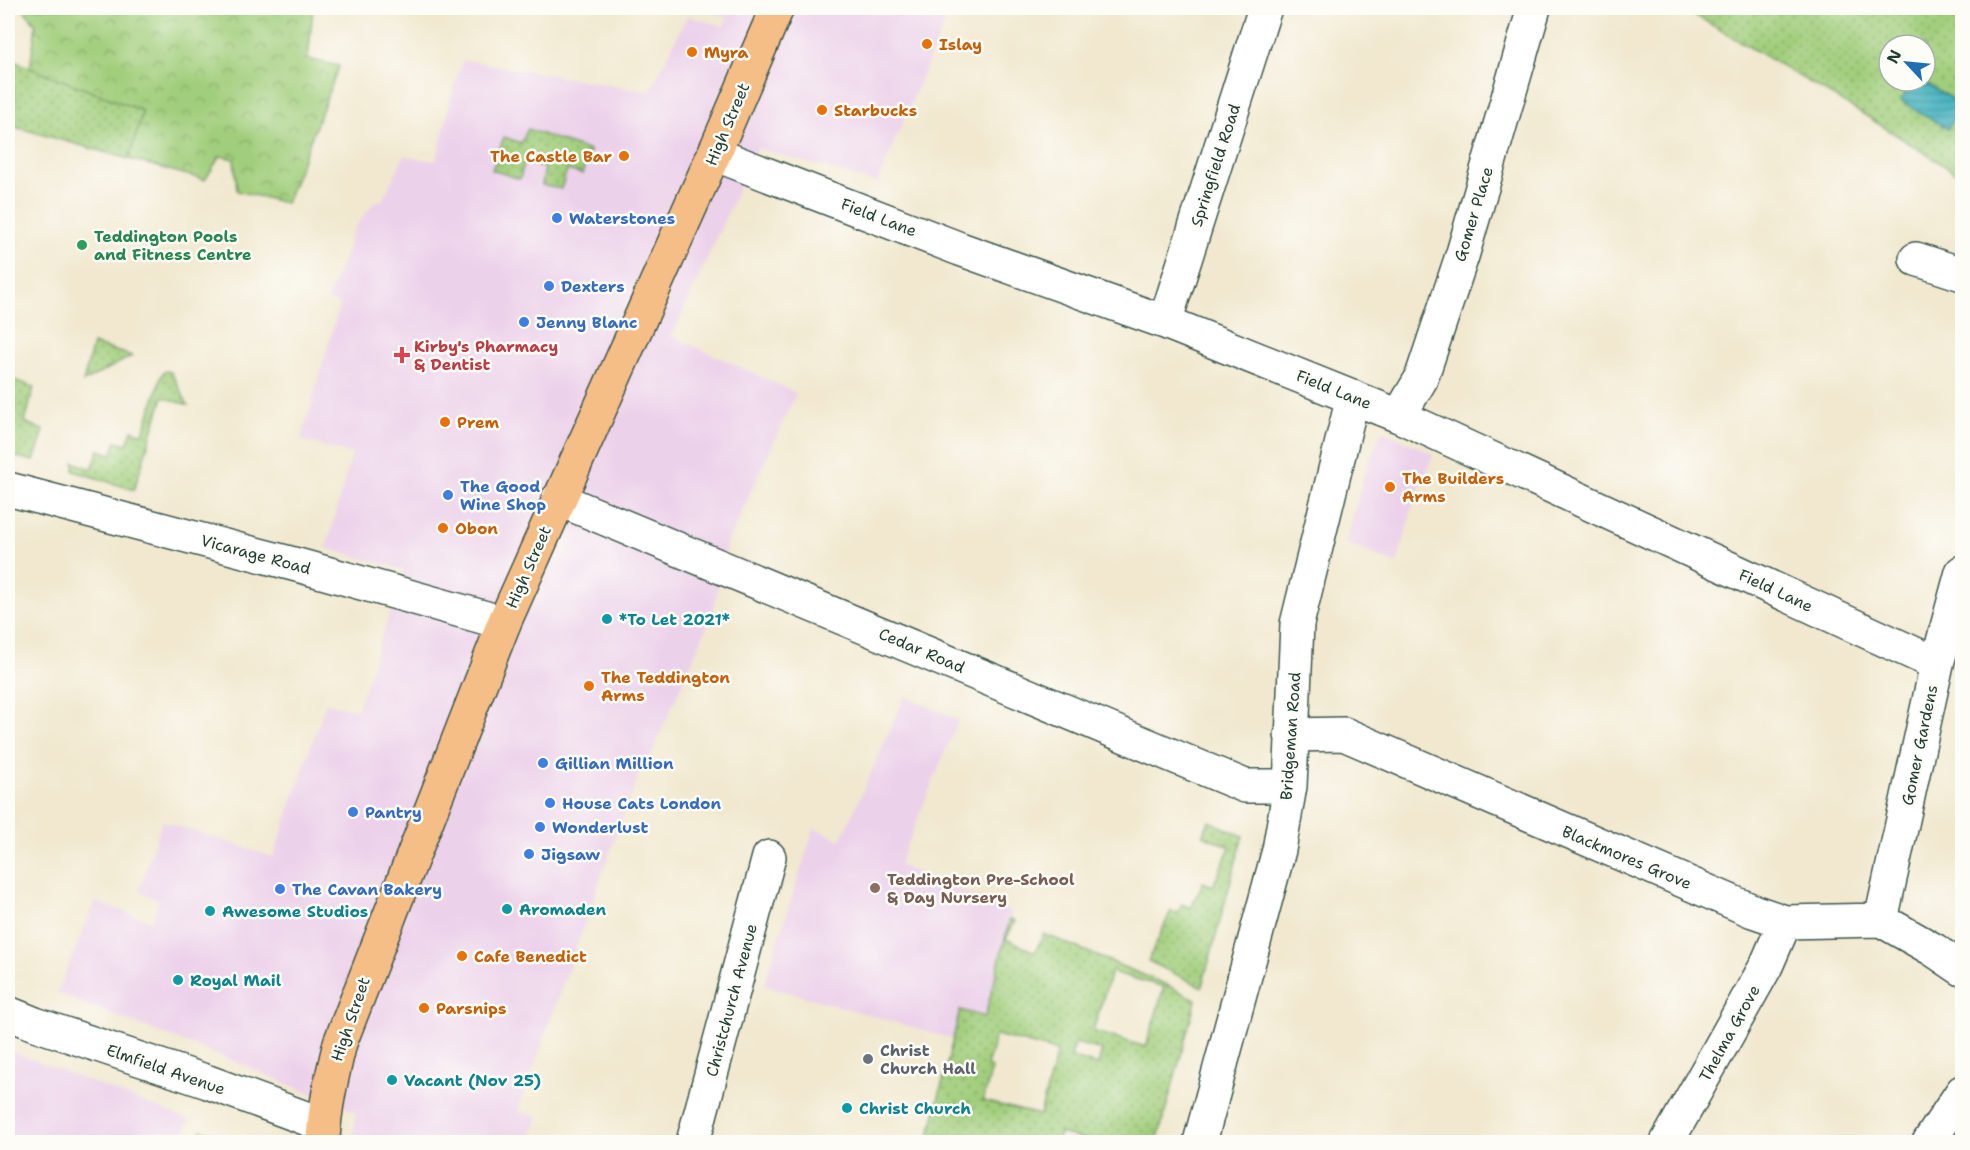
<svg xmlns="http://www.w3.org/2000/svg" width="1970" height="1150" font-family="'Shantell Sans',sans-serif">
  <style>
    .built { fill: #ecd1ea }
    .grass { fill: url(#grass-dots); stroke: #608658; stroke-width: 1.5; fill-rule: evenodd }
    .park { fill: url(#park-crowns); stroke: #608658; stroke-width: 1.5 }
    .water { fill: url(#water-rules); stroke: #32787a; stroke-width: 1.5 }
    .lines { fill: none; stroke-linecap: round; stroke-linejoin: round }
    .street-casing { stroke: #3e574b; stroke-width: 36 }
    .primary-casing { stroke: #3e574b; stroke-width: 36 }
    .street { stroke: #fff; stroke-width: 33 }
    .primary { stroke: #f6be87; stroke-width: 33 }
    .food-dot { fill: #e8710a; stroke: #fdfcf7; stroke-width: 2 }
    .shop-dot { fill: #3f7fe0; stroke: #fdfcf7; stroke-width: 2 }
    .leisure-dot { fill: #2e9e5b; stroke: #fdfcf7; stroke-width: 2 }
    .health-dot { fill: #e0444e; stroke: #fdfcf7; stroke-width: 2 }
    .culture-dot { fill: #0f9aa8; stroke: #fdfcf7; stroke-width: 2 }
    .education-dot { fill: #8d6e63; stroke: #fdfcf7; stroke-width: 2 }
    .worship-dot { fill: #6b7280; stroke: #fdfcf7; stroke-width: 2 }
    .labels { text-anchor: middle; stroke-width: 5; stroke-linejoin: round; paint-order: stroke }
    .food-label { font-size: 16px; font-weight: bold; fill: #c56008; stroke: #fdfcf7; text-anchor: start }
    .street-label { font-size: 16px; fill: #1f3d34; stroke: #fdfcf7 }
    .shop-label { font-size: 16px; font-weight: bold; fill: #366cbe; stroke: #fdfcf7; text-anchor: start }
    .leisure-label { font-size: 16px; font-weight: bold; fill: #27864d; stroke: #fdfcf7; text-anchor: start }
    .health-label { font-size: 16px; font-weight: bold; fill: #be3a42; stroke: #fdfcf7; text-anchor: start }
    .culture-label { font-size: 16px; font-weight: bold; fill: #0d838f; stroke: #fdfcf7; text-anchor: start }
    .education-label { font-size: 16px; font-weight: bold; fill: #785e54; stroke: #fdfcf7; text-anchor: start }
    .worship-label { font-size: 16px; font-weight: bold; fill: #5b616d; stroke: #fdfcf7; text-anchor: start }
  </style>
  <defs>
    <pattern id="grass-dots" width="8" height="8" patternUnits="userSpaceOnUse" patternTransform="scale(1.5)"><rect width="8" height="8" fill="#a1ce7b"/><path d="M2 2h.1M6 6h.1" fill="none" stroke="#83a866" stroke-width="1.8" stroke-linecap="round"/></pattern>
    <pattern id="park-crowns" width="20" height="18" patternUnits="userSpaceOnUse" patternTransform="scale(1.5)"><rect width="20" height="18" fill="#a1ce7b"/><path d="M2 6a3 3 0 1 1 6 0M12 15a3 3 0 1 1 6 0" fill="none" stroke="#83a866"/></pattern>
    <pattern id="water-rules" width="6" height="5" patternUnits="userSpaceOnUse" patternTransform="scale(1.5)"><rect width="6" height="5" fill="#45b3c0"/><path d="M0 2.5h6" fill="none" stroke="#39939d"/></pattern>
  </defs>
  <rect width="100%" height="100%" fill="#fdfcf7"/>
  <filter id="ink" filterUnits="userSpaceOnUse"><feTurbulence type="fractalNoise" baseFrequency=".0167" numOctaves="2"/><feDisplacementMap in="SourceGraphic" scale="12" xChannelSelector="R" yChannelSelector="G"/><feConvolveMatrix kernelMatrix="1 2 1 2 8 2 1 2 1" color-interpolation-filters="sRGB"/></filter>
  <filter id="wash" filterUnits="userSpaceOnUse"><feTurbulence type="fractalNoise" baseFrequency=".008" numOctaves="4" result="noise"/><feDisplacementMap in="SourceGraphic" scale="24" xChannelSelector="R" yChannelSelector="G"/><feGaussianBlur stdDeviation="1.35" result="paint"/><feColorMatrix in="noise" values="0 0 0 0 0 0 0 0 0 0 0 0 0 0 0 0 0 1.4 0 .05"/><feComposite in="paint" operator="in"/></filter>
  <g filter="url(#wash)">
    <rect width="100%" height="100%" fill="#f1e8cf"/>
    <!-- built -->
    <path class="built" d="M702,8H951L877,183L757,148L672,336L796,393L727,544L712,615L649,760L645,759L603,871L518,1111L537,1116L530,1142H353L355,1112L236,1062L57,993L95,902L151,921L159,900L139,891L162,821L273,857L326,703L357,710L404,570L326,548L352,454L301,440L340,304L327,300L346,253L352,231L376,200L382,201L404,156L436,161L454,87L463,60L650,92L687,16L723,26L728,18Z
      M1382,431L1434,454L1415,499L1397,564L1346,543L1364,475Z
      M905,696L958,720L899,865L1012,912L985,1017L960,1010L953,1039L764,985L814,828L841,840Z
      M8,1050L189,1120L181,1142H8Z"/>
    <!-- grass -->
    <path class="grass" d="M1683,8H1962V177L1868,117ZM1889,45H1925V81H1889Z
      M16,62L143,111L129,159L8,125V79Z
      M528,129L590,151L582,174L567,170L561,189L542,185L545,168L524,163L520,179L492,170L504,137L521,143Z
      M93,344L132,356L83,382Z
      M166,371L171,372L188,405L163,397L134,490L74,471V462L92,469L99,450L112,454L116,441L127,444L132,430L143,434L162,374Z
      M8,378L34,387L25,422L44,431L34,461L8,455Z
      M1209,821L1243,836L1202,987L1148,961L1171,911L1177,913L1182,904L1191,908L1203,882L1213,886L1230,847L1203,835Z
      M1010,919L1015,921L1006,939L1035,952L1044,934L1165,984L1196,1000L1157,1142H1094L1060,1133L1057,1142H928L960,1010L985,1017ZM1111,972L1164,987L1146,1047L1093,1031ZM996,1035L1057,1051L1040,1115L983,1101L992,1068L987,1066ZM1075,1043L1102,1050L1098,1065L1071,1057Z
      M202,1130L233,1142H198Z"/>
    <!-- park -->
    <path class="park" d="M22,8H313L308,59L339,66L286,203L237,191L234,159L220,156L205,180L129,159L143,111L30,68L36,24Z"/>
    <!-- water -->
    <path class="water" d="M1912,81H1923L1962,105L1948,129L1901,101Z"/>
  </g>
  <g filter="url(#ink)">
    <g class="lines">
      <!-- street casing -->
      <g class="street-casing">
        <path id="street" d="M714,154L960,249L1165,322L1399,416L1937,664
          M1916,259L1962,274
          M1165,322L1265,8
          M1399,416L1421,379L1463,253L1534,8
          M8,489L301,566L504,623
          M558,499L1245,786H1290
          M1291,735L1344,734L1753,911L1785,922L1881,920L1934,950L1962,969
          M1881,920L1937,664L1962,572
          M8,1013L35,1024L208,1082L324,1125
          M693,1142L769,857
          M1200,1142L1279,850L1290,786L1297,624L1353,397
          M1667,1142L1766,966L1785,922
          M1929,1142L1962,1092"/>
      </g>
      <!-- primary casing -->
      <g class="primary-casing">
        <path id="primary" d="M323,1142C324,1109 332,1076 340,1043L504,623L714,154L777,8"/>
      </g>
      <!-- street -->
      <use href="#street" class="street"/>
      <!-- primary -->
      <use href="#primary" class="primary"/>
    </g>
  </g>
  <!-- markers -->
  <g class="food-dot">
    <circle cx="927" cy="44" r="6"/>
    <circle cx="692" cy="52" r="6"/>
    <circle cx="822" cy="110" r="6"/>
    <circle cx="624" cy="156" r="6"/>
    <circle cx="445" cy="422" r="6"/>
    <circle cx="1390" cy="487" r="6"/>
    <circle cx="443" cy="528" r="6"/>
    <circle cx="589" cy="686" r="6"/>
    <circle cx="462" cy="956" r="6"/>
    <circle cx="424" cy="1008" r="6"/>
  </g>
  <g class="shop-dot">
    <circle cx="557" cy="218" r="6"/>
    <circle cx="549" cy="286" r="6"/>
    <circle cx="524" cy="322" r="6"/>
    <circle cx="448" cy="495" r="6"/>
    <circle cx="543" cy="763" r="6"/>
    <circle cx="550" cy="803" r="6"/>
    <circle cx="353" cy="812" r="6"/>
    <circle cx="540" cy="827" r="6"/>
    <circle cx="529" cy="854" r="6"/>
    <circle cx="280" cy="889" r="6"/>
  </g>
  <circle class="leisure-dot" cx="82" cy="245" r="6"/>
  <path class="health-dot" d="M399 346h6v6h6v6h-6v6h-6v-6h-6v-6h6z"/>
  <g class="culture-dot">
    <circle cx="607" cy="619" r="6"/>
    <circle cx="507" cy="909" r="6"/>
    <circle cx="210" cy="911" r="6"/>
    <circle cx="178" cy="980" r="6"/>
    <circle cx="392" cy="1080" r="6"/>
    <circle cx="847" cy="1108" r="6"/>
  </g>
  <circle class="education-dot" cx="875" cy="888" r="6"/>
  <circle class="worship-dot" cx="868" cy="1059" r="6"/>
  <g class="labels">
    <!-- food labels -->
    <g class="food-label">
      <text x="939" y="50">Islay</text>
      <text x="704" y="58">Myra</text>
      <text x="834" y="116">Starbucks</text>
      <text x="612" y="162" text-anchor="end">The Castle Bar</text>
      <text x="457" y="428">Prem</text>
      <text x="1402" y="484">The Builders<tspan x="1402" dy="18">Arms</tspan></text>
      <text x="455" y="534">Obon</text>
      <text x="601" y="683">The Teddington<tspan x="601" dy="18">Arms</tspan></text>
      <text x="474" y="962">Cafe Benedict</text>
      <text x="436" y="1014">Parsnips</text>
    </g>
    <!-- street labels -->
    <g class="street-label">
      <text transform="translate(727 124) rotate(-67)" y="6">High Street</text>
      <text transform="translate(1215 165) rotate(-72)" y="6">Springfield Road</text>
      <text transform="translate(1473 214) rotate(-73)" y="6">Gomer Place</text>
      <text transform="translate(879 217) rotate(21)" y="6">Field Lane</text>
      <text transform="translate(1334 389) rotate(22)" y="6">Field Lane</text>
      <text transform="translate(256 554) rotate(15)" y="6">Vicarage Road</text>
      <text transform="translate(528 567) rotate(-66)" y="6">High Street</text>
      <text transform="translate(1776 590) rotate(25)" y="6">Field Lane</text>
      <text transform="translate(922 650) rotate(23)" y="6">Cedar Road</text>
      <text transform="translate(1290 736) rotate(-86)" y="6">Bridgeman Road</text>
      <text transform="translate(1919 745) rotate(-78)" y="6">Gomer Gardens</text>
      <text transform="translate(1627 857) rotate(23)" y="6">Blackmores Grove</text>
      <text transform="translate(731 1000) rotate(-75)" y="6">Christchurch Avenue</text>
      <text transform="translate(350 1019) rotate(-71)" y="6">High Street</text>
      <text transform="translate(1729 1033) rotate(-61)" y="6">Thelma Grove</text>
      <text transform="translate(166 1069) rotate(19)" y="6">Elmfield Avenue</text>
    </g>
    <!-- shop labels -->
    <g class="shop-label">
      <text x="569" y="224">Waterstones</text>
      <text x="561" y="292">Dexters</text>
      <text x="536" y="328">Jenny Blanc</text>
      <text x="460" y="492">The Good<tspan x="460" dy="18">Wine Shop</tspan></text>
      <text x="555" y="769">Gillian Million</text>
      <text x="562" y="809">House Cats London</text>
      <text x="365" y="818">Pantry</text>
      <text x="552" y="833">Wonderlust</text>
      <text x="541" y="860">Jigsaw</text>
      <text x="292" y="895">The Cavan Bakery</text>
    </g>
    <!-- leisure labels -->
    <g class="leisure-label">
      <text x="94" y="242">Teddington Pools<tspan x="94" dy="18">and Fitness Centre</tspan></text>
    </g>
    <!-- health labels -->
    <g class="health-label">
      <text x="414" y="352">Kirby's Pharmacy<tspan x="414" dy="18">&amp; Dentist</tspan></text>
    </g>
    <!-- culture labels -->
    <g class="culture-label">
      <text x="619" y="625">*To Let 2021*</text>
      <text x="519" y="915">Aromaden</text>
      <text x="222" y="917">Awesome Studios</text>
      <text x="190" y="986">Royal Mail</text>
      <text x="404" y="1086">Vacant (Nov 25)</text>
      <text x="859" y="1114">Christ Church</text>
    </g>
    <!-- education labels -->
    <g class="education-label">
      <text x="887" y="885">Teddington Pre-School<tspan x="887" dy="18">&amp; Day Nursery</tspan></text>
    </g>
    <!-- worship labels -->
    <g class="worship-label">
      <text x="880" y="1056">Christ<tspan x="880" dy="18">Church Hall</tspan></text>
    </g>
  </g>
  <!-- margin -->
  <rect width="1970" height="1150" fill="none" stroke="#fdfcf7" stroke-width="30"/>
  <!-- north arrow -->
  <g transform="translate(1907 63) rotate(296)"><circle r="28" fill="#fdfcf7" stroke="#a4b0a9" stroke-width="1.5"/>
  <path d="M0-4.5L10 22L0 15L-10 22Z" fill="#1f6fb2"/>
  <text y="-9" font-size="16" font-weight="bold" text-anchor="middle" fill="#1f3d34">N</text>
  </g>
</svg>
